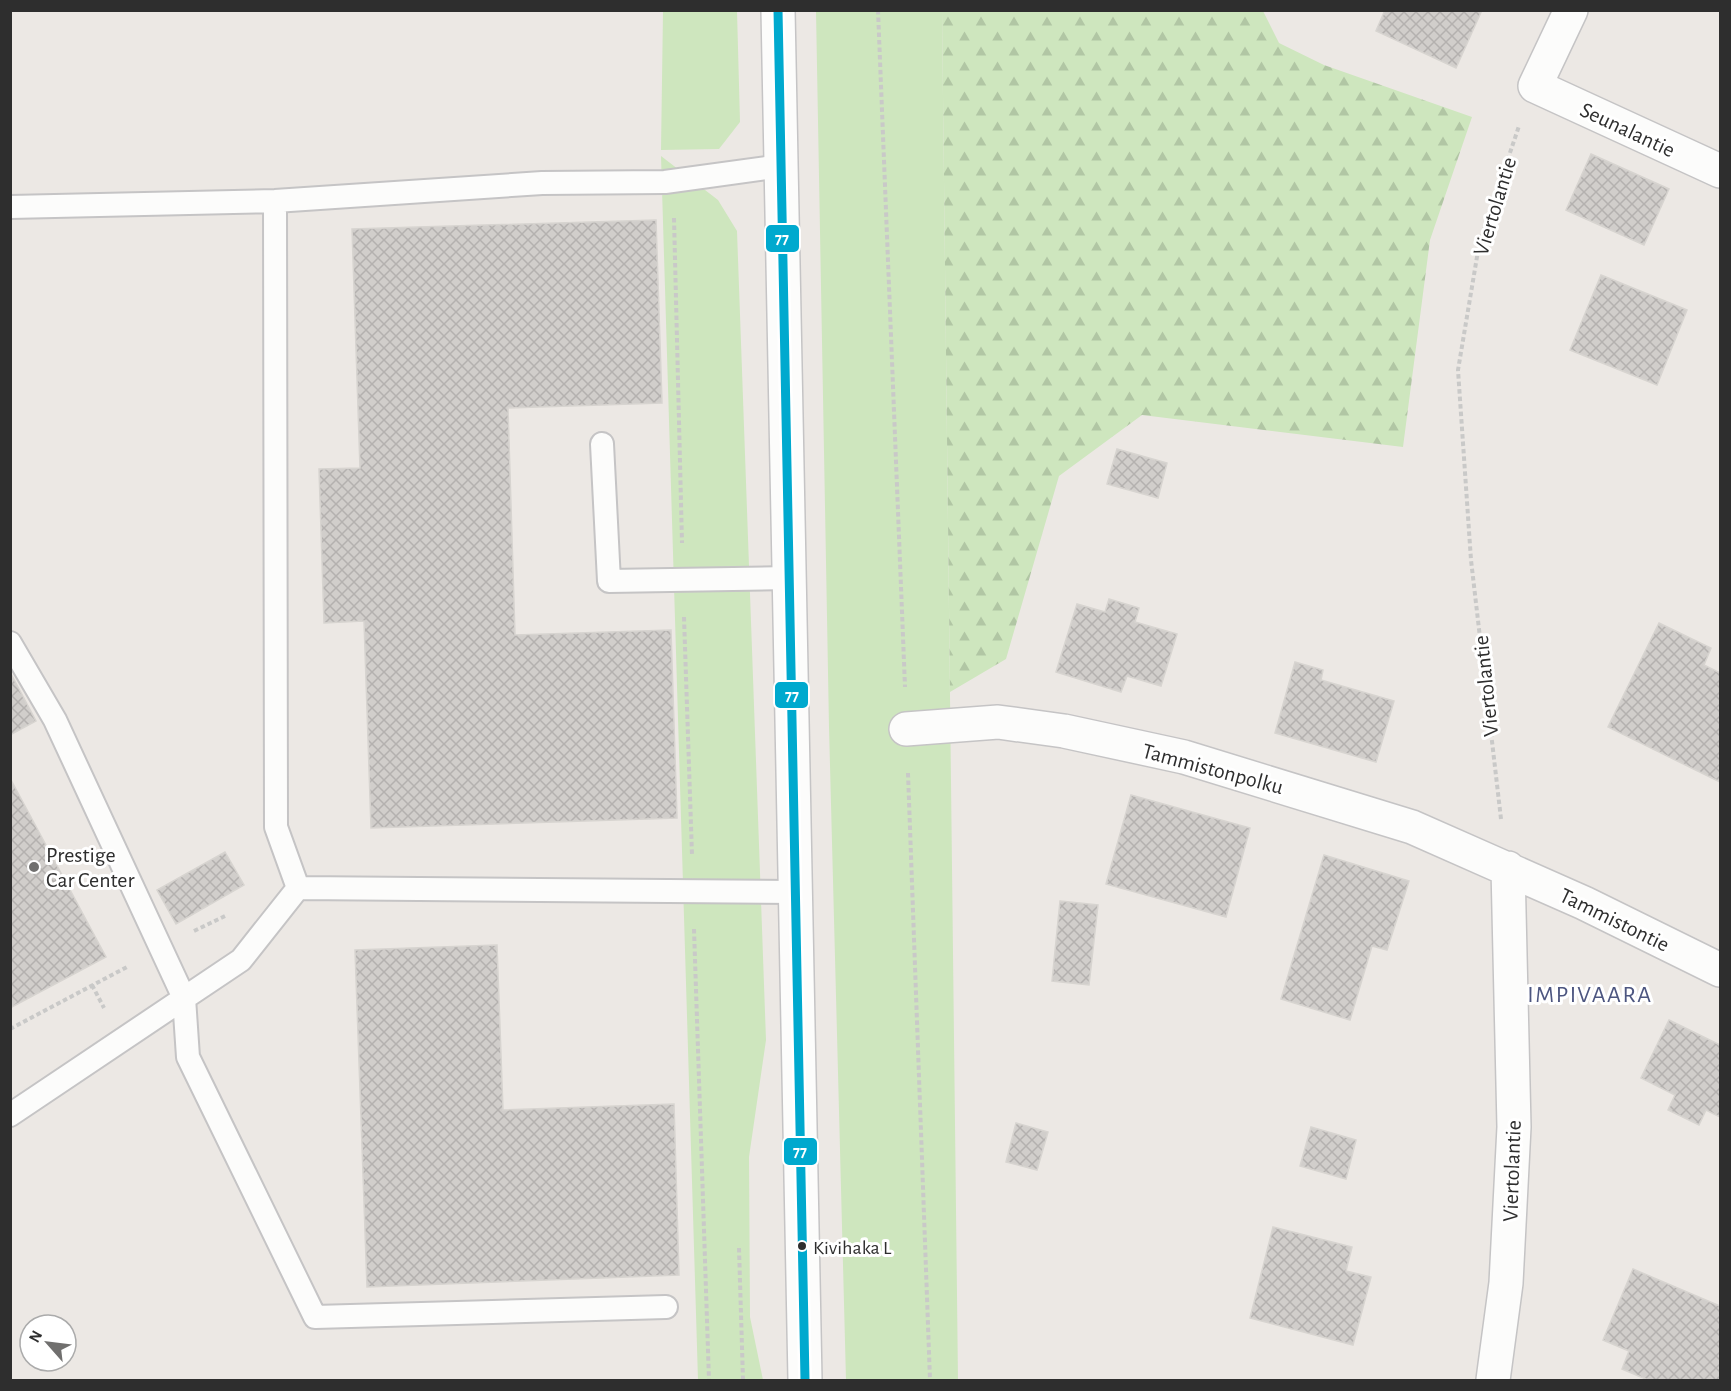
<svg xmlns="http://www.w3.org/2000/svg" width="1731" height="1391" font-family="'Alegreya Sans',sans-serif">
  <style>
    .grass { fill: #cee6be }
    .forest { fill: url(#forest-firs) }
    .building { fill: url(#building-cross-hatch); stroke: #d7d4d0; stroke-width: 1.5 }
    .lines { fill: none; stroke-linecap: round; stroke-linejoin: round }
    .service-casing { stroke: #c5c4c5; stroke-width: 26 }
    .minor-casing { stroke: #c5c4c5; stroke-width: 36 }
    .secondary-casing { stroke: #c5c4c5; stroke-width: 36 }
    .path { stroke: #c9c9c8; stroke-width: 4; stroke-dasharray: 4.5 3; stroke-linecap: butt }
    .service { stroke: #fcfcfb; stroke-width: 22 }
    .minor { stroke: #fcfcfb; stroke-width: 33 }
    .secondary { stroke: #fcfcfb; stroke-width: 33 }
    .bus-1-casing { stroke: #fff; stroke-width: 14 }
    .bus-1 { stroke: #00a9ce; stroke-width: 9 }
    .poi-dot { fill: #706f6e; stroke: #fff; stroke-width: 2 }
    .bus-dot { fill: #2e2e2e; stroke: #fff; stroke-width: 2 }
    .labels { text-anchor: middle; stroke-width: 6; stroke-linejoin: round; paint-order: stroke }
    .bus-label { font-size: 20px; fill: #2e2e2e; stroke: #fff; text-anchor: start }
    .street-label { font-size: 22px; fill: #2e2e2e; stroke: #fff }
    .poi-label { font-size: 22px; fill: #2e2e2e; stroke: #fff; text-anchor: start }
    .neighbourhood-label { font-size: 24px; letter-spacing: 1.5px; fill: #4d5680; stroke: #fff }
    .line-badge { stroke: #fff; stroke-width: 2 }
    .badge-label { font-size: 16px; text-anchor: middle; font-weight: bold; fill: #fff }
  </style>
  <defs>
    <pattern id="forest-firs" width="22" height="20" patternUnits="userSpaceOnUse" patternTransform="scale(1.5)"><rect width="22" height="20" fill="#cee6be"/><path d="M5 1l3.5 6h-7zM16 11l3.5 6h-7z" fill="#b1c6a4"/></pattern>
    <pattern id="building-cross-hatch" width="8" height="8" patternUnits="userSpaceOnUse" patternTransform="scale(1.5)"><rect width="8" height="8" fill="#d1cecb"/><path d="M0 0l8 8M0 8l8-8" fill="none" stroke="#b4b1af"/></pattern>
  </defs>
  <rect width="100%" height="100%" fill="#ece8e4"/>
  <!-- grass -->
  <path class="grass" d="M663,11H737L740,122L719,149L661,150Z
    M816,11H942L958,1380H846L829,727Z
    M661,156L718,200L737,231L766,1040L749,1157L750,1317L763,1380H698Z"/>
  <!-- forest -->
  <path class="forest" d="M942,11H1263L1279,43L1324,65L1472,117L1430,240L1403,447L1142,415L1059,476L1006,659L950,692Z"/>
  <!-- building -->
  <path class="building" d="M1385,10H1482L1456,68L1376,31Z
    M1591,154L1669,189L1644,245L1566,210Z
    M656,220L662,403L508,408L515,635L671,630L677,818L371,828L364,621L324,623L319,469L360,468L352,229Z
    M1601,275L1687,310L1657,385L1570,350Z
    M1117,449L1167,463L1158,498L1107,484Z
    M1109,599L1139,608L1135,622L1177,634L1161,686L1127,676L1121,692L1056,672L1077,604L1105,612Z
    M1659,623L1711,648L1704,665L1720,673V782L1608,727Z
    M1295,662L1323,670L1321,680L1394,701L1376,762L1275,733Z
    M10,672L36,721L10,735Z
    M10,778L106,957L10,1008Z
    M1131,795L1250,828L1226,917L1106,884Z
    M225,852L244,885L176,924L157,890Z
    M1324,855L1409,881L1387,950L1372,946L1350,1020L1281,999Z
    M1060,901L1098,905L1089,985L1052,981Z
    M497,945L503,1110L674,1104L679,1275L367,1287L355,950Z
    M1669,1020L1720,1045V1117L1706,1110L1699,1125L1668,1110L1675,1095L1641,1078Z
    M1016,1123L1048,1132L1037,1170L1006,1162Z
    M1311,1127L1356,1140L1346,1179L1300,1166Z
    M1273,1227L1352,1247L1346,1271L1371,1277L1353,1345L1250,1318Z
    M1633,1269L1720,1306V1380H1648L1622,1369L1629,1351L1603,1340Z"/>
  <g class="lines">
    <!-- service casing -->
    <g class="service-casing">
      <path id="service" d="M275,201L276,827L298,888
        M10,207L275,201L542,183L665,182L781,166
        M602,444L609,581L789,578
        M10,643L55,720L184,998L188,1057L315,1317L666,1307
        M10,1115L241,960L298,888L796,892"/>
    </g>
    <!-- minor casing -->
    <g class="minor-casing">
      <path id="minor" d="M1571,10L1535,86L1720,171
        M906,729L998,722L1064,731L1184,757L1412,827L1584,903L1720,970
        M1493,1380L1506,1283L1514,1127L1508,868"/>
    </g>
    <!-- secondary casing -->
    <g class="secondary-casing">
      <path id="secondary" d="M778,10L805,1380"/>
    </g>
    <!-- path -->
    <path class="path" d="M878,10L905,687
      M674,218L682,543
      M684,617L692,855
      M908,773L930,1380
      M1501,819L1471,560L1458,370L1479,245L1519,126
      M694,929L709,1380
      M194,931L225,916
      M92,985L104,1008
      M10,1029L127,967
      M739,1248L743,1380"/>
    <!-- service -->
    <use href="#service" class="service"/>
    <!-- minor -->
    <use href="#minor" class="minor"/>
    <!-- secondary -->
    <use href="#secondary" class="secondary"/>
    <!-- bus-1 casing -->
    <g class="bus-1-casing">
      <path id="bus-1" d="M778,10L805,1380"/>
    </g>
    <!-- bus-1 -->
    <use href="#bus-1" class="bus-1"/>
  </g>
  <!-- markers -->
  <circle class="poi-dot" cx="34" cy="867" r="6"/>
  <circle class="bus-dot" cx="802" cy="1246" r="5"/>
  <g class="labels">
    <!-- bus labels -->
    <g class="bus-label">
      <text x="813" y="1254">Kivihaka L</text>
    </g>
    <!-- street labels -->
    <g class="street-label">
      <text transform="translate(1628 129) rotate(25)" y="8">Seunalantie</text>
      <text transform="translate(1494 206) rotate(-73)" y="8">Viertolantie</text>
      <text transform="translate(1485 686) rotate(-96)" y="8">Viertolantie</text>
      <text transform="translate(1213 768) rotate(15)" y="8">Tammistonpolku</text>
      <text transform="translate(1615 919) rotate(26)" y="8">Tammistontie</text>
      <text transform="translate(1511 1171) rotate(-88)" y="8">Viertolantie</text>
    </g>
    <!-- poi labels -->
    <g class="poi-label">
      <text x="46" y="862">Prestige<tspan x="46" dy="25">Car Center</tspan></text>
    </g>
    <!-- neighbourhood labels -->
    <g class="neighbourhood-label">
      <text x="1590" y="1002">IMPIVAARA</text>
    </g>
  </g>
  <g class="line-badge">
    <rect x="765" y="224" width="35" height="29" rx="6" fill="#00a9ce"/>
    <rect x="774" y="681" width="35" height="28" rx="6" fill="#00a9ce"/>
    <rect x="783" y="1137" width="35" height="29" rx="6" fill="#00a9ce"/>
  </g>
  <g class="badge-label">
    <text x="782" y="244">77</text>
    <text x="792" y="701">77</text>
    <text x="800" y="1157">77</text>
  </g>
  <!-- border -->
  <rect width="1731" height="1391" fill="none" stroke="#2e2e2e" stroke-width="24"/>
  <!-- north arrow -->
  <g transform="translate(48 1343) rotate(298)"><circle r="28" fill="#ffffff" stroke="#ababab" stroke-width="1.5"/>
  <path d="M0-4.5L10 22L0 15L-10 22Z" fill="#706f6e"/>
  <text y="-9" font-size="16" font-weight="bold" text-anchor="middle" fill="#2e2e2e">N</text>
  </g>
</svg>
